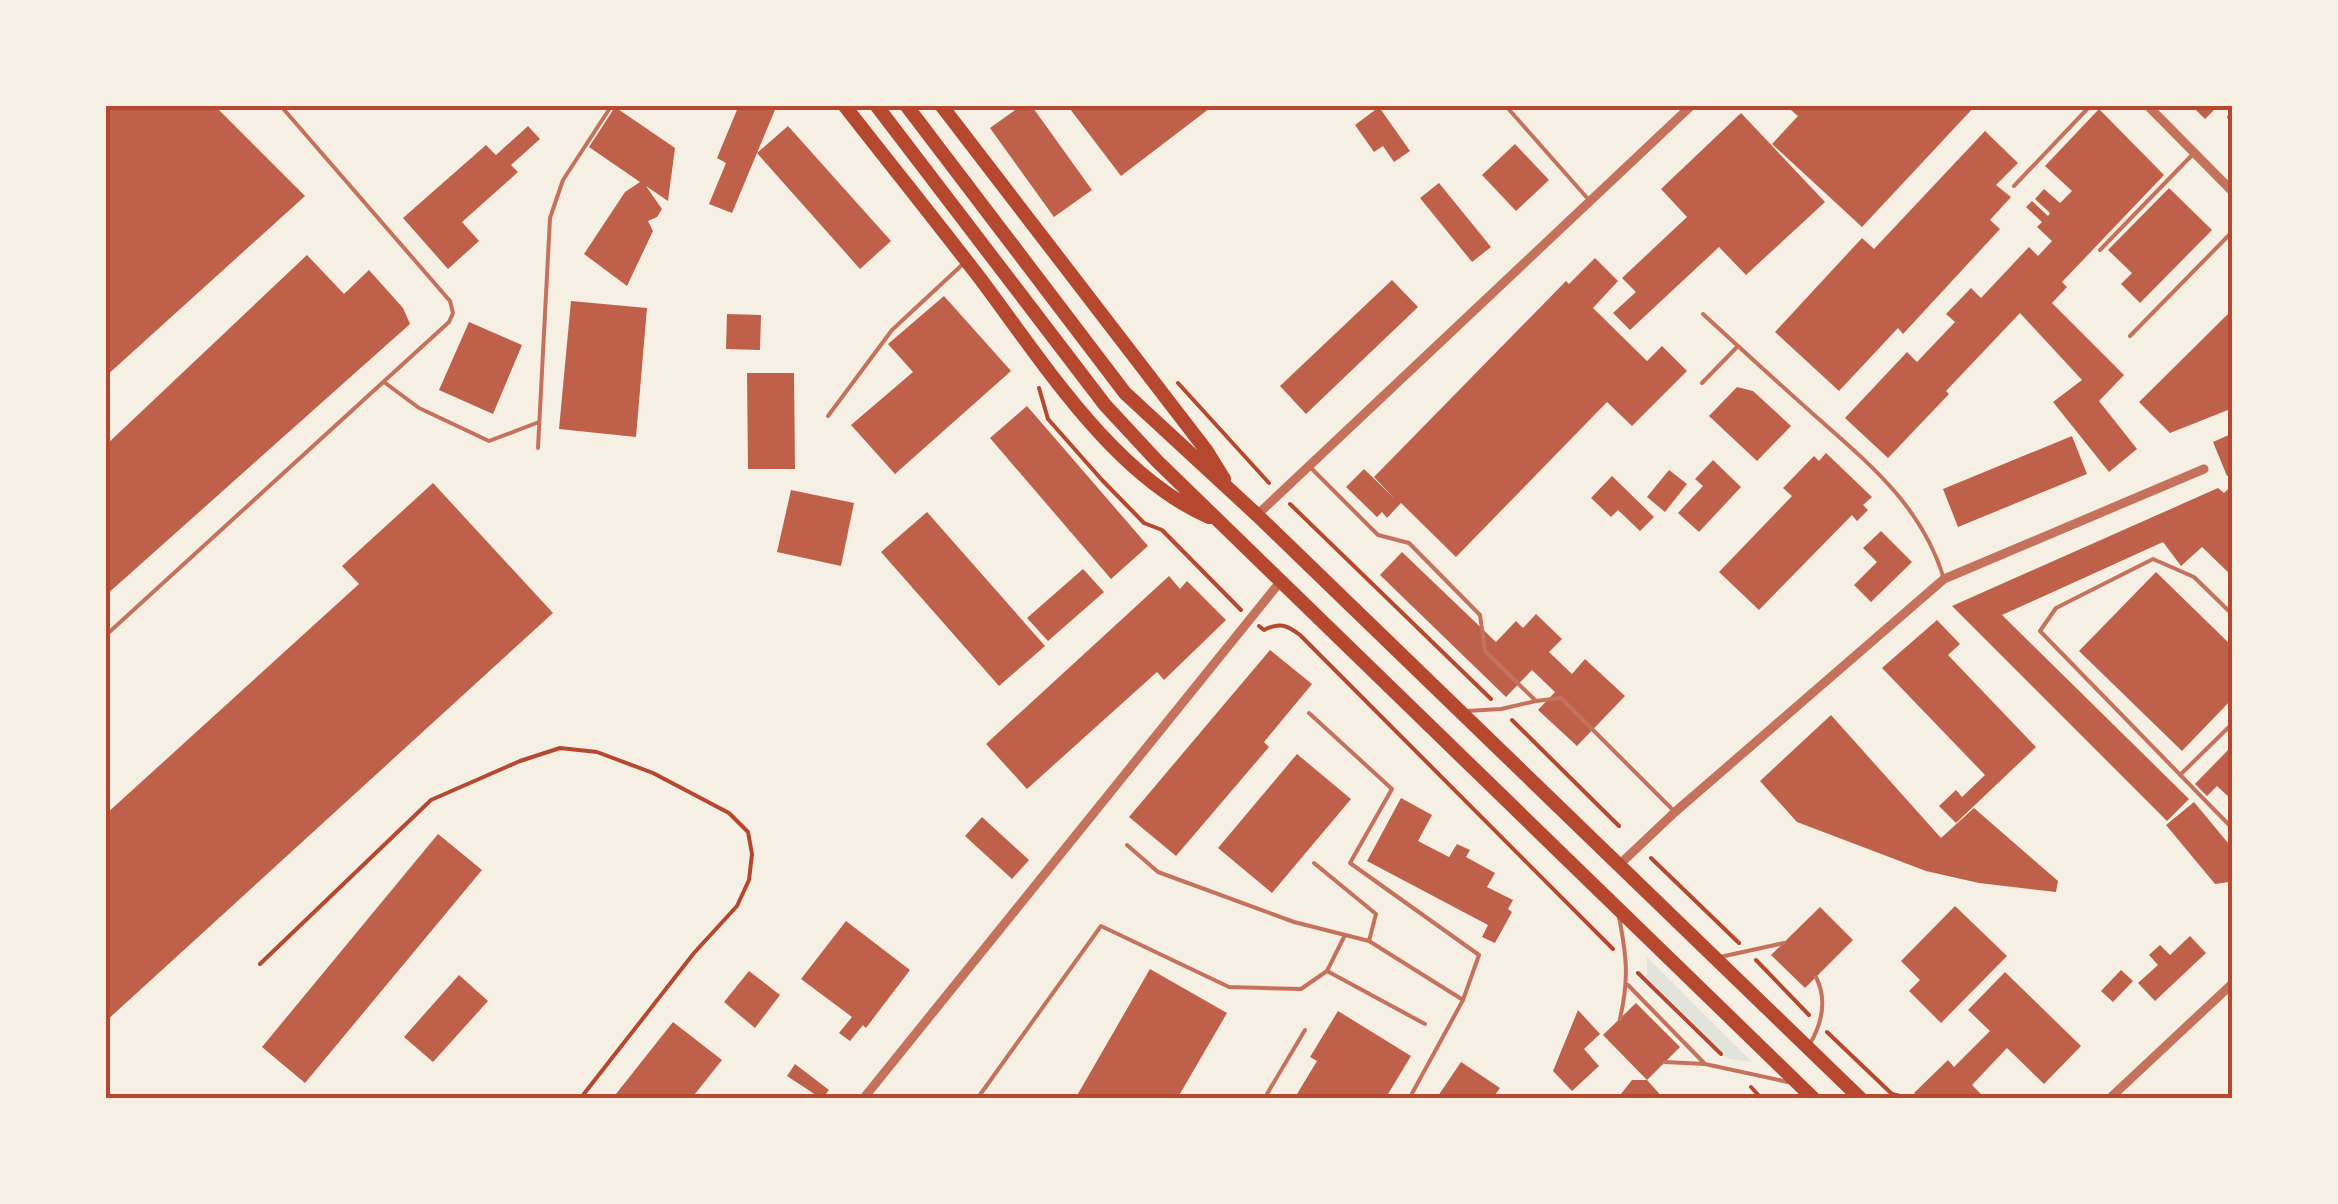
<svg xmlns="http://www.w3.org/2000/svg" width="2338" height="1204" font-family="'Golos Text',sans-serif">
  <style>
    .green { fill: #e2e4dc }
    .building { fill: #bf614a }
    .lines { fill: none; stroke-linecap: round; stroke-linejoin: round }
    .path { stroke: #b5482f; stroke-width: 4 }
    .service { stroke: #c5725c; stroke-width: 4 }
    .minor { stroke: #c5725c; stroke-width: 9 }
    .primary { stroke: #b5482f; stroke-width: 14 }
    .neatline { fill: none; stroke: #b5482f; stroke-width: 4 }
  </style>
  <rect width="100%" height="100%" fill="#f6efe4"/>
  <!-- green -->
  <path class="green" d="M1647,957L1752,1062L1729,1059L1647,977Z"/>
  <!-- building -->
  <path class="building" d="M105,105H214L305,196L105,377Z
    M739,105H777L732,213L709,204L726,163L717,158Z
    M1022,105H1031L1092,190L1054,217L990,128Z
    M1067,105H1214L1121,176Z
    M1785,105H1976L1862,227L1772,144L1798,116Z
    M2191,105H2219L2205,119Z
    M615,107L675,148L668,201L646,186L662,209L657,217L648,221L653,231L627,286L584,254L625,192L640,182L589,147Z
    M1379,107L1410,151L1394,162L1383,146L1374,152L1355,125Z
    M2099,109L2164,175L2062,282L2067,287L2052,303L2124,375L2099,401L2137,449L2109,472L2053,402L2082,380L2020,313L1946,391L1949,394L1888,458L1845,418L1907,352L1917,362L1955,322L1946,314L1971,288L1981,298L2029,247L2038,256L2052,241L2037,227L2042,222L2026,207L2032,201L2048,216L2050,213L2035,199L2044,189L2060,203L2072,191L2045,166Z
    M1741,113L1825,202L1746,275L1719,247L1630,330L1613,313L1636,292L1622,278L1687,217L1661,189Z
    M528,126L540,139L511,165L518,172L462,222L479,241L448,269L403,218L486,145L496,155Z
    M788,126L891,241L860,269L757,153Z
    M1985,131L2018,163L1996,185L2011,197L1990,220L2000,229L1903,334L1898,328L1839,391L1775,332L1862,238L1874,249Z
    M1515,144L1549,180L1516,211L1482,175Z
    M1439,183L1491,247L1472,262L1420,198Z
    M2169,188L2212,230L2140,303L2121,284L2132,273L2108,250Z
    M307,255L344,294L369,270L403,308L410,324L105,596V446Z
    M1595,258L1618,281L1593,308L1647,361L1662,346L1687,371L1632,426L1607,402L1456,557L1401,503L1387,518L1382,512L1377,517L1346,487L1364,469L1394,498L1374,477L1566,281L1569,284Z
    M1392,280L1418,307L1306,414L1280,386Z
    M944,296L1011,371L895,474L851,425L913,372L888,344Z
    M571,301L647,308L636,437L559,429Z
    M2233,309V408L2170,433L2139,402Z
    M727,314L761,315L760,350L726,349Z
    M469,322L522,345L493,414L439,390Z
    M747,373H794L795,469H748Z
    M1737,387L1753,391L1791,426L1757,461L1709,416Z
    M1027,406L1148,546L1111,579L990,438Z
    M2233,433V473L2227,476L2213,442Z
    M2072,436L2087,474L1958,527L1943,489Z
    M1826,453L1872,497L1863,505L1868,510L1857,521L1852,515L1759,610L1719,572L1792,496L1783,488L1814,456L1819,461Z
    M1713,460L1741,487L1699,532L1678,513L1703,486L1695,479Z
    M1669,470L1687,484L1665,512L1647,497Z
    M1612,476L1654,517L1640,531L1618,510L1611,517L1591,498Z
    M433,483L553,613L105,1022V815L359,584L342,566Z
    M2233,484V577L2202,547L2181,566L2163,542L2002,615L2189,799L2167,821L1952,606L2218,488L2224,493Z
    M791,490L854,503L841,566L777,552Z
    M927,512L1045,646L999,686L881,552Z
    M1881,531L1912,562L1871,602L1854,585L1877,562L1863,548Z
    M1402,552L1496,642L1516,621L1523,628L1536,614L1562,639L1549,652L1572,674L1585,659L1625,696L1577,746L1538,710L1555,692L1532,670L1506,697L1380,575Z
    M1083,569L1104,592L1048,641L1027,618Z
    M2156,572L2233,647V698L2182,751L2079,651Z
    M1169,576L1180,589L1187,581L1226,620L1164,680L1157,672L1027,789L986,744Z
    M1937,620L1960,644L1948,655L2036,747L1956,823L1939,806L1956,790L1962,797L1985,775L1882,668Z
    M1270,650L1312,684L1264,742L1269,747L1176,856L1129,817Z
    M1831,715L1941,838L1974,808L2058,881L2056,892L1979,883L1926,871L1797,822L1760,781Z
    M2229,749L2233,752V801L2217,786L2207,796L2195,784Z
    M1297,754L1351,799L1272,893L1218,848Z
    M1401,798L1432,815L1418,841L1449,857L1457,844L1470,850L1466,857L1495,873L1487,887L1513,900L1508,909L1512,912L1495,943L1482,937L1488,925L1367,861Z
    M2194,802L2233,849V879L2229,882L2215,884L2166,825Z
    M982,817L1029,860L1012,879L965,836Z
    M438,834L482,870L305,1083L262,1047Z
    M1955,906L2007,956L1941,1023L1909,991L1920,980L1901,961Z
    M1820,907L1853,940L1805,988L1771,955Z
    M846,921L910,970L866,1028L863,1025L850,1041L839,1033L852,1017L801,979Z
    M2190,936L2206,953L2155,1001L2138,983L2158,965L2149,955L2160,945L2170,955Z
    M1150,969L1227,1013L1177,1099H1075Z
    M2121,970L2133,981L2113,1002L2101,991Z
    M749,971L780,995L755,1028L724,1002Z
    M2005,972L2081,1046L2044,1084L2007,1048L1972,1085L1986,1099H1920L1914,1093L1948,1060L1954,1067L1990,1031L1968,1010Z
    M459,975L488,1001L433,1062L404,1037Z
    M1636,1003L1680,1047L1647,1080L1603,1035Z
    M1578,1010L1600,1034L1584,1049L1599,1066L1572,1091L1553,1071Z
    M1338,1011L1411,1056L1385,1099L1379,1096L1377,1099H1294L1317,1061L1310,1057Z
    M673,1022L722,1060L691,1099H612Z
    M1461,1062L1500,1088L1492,1099H1436Z
    M795,1064L829,1090L822,1099L787,1076Z
    M1632,1080H1647L1664,1099H1617Z"/>
  <g class="lines">
    <!-- path -->
    <path class="path" d="M1178,383L1269,483
      M1039,388L1048,419L1102,480L1144,523L1162,530L1241,610
      M1290,504L1491,699
      M1259,626L1264,630C1279,622 1287,625 1300,635L1613,949
      M1512,720L1619,826
      M1651,858L1739,943
      M1756,960L1809,1015
      M260,964L431,800L520,761L560,748L597,752L653,773L729,813L748,832L752,854L749,880L737,906L694,953L580,1099
      M1638,973L1721,1054
      M1827,1032L1892,1094L1911,1099
      M1751,1087L1762,1099"/>
    <!-- service -->
    <path class="service" d="M1505,105L1589,200
      M2233,112L2229,117L2233,120
      M2014,186L2091,105
      M2100,250L2194,153
      M1703,314C1739,347 1775,380 1812,413C1867,462 1922,505 1944,579
      M2130,336L2233,231
      M384,382L419,408L489,441L539,422
      M1702,383L1738,346
      M828,416L892,330L963,264
      M538,448L550,218L563,180L612,105
      M1312,469L1378,535L1409,543L1480,615L1485,651L1536,701L1561,698L1675,812
      M2233,615L2194,577L2153,559L2056,608L2040,631L2233,829
      M105,636L449,322L453,313L450,301L280,105
      M1466,711L1501,709L1536,701
      M1309,713L1392,789L1350,863L1479,955L1463,1000L1409,1099
      M2180,775L2233,723
      M1127,845L1158,872L1294,922L1369,941L1463,1000
      M1314,863L1376,914L1369,941
      M1619,917C1627,958 1629,979 1620,1019
      M1720,957L1784,943
      M1327,971L1425,1024
      M1628,985L1705,1064L1788,1082
      M1810,1044C1822,1023 1827,999 1816,977
      M1665,1062L1705,1064
      M977,1099L1101,926L1229,987L1301,989L1327,971L1345,935
      M1264,1099L1305,1030"/>
    <!-- minor -->
    <path class="minor" d="M2147,105L2233,192
      M1257,515L1692,105
      M1619,865L1675,812L1944,579L2204,469
      M863,1099L1280,582
      M2109,1099L2233,983"/>
    <!-- primary -->
    <path class="primary" d="M844,105C890,164 937,222 982,281C1042,361 1114,476 1209,517
      M876,105L1105,405L1157,461L1814,1099
      M906,105L1125,393L1257,515L1861,1099
      M941,105L1206,450L1224,479"/>
  </g>
  <!-- border -->
  <rect width="2338" height="1204" fill="none" stroke="#f6efe4" stroke-width="215"/>
  <rect x="108" y="108" width="2122" height="988" class="neatline"/>
</svg>
